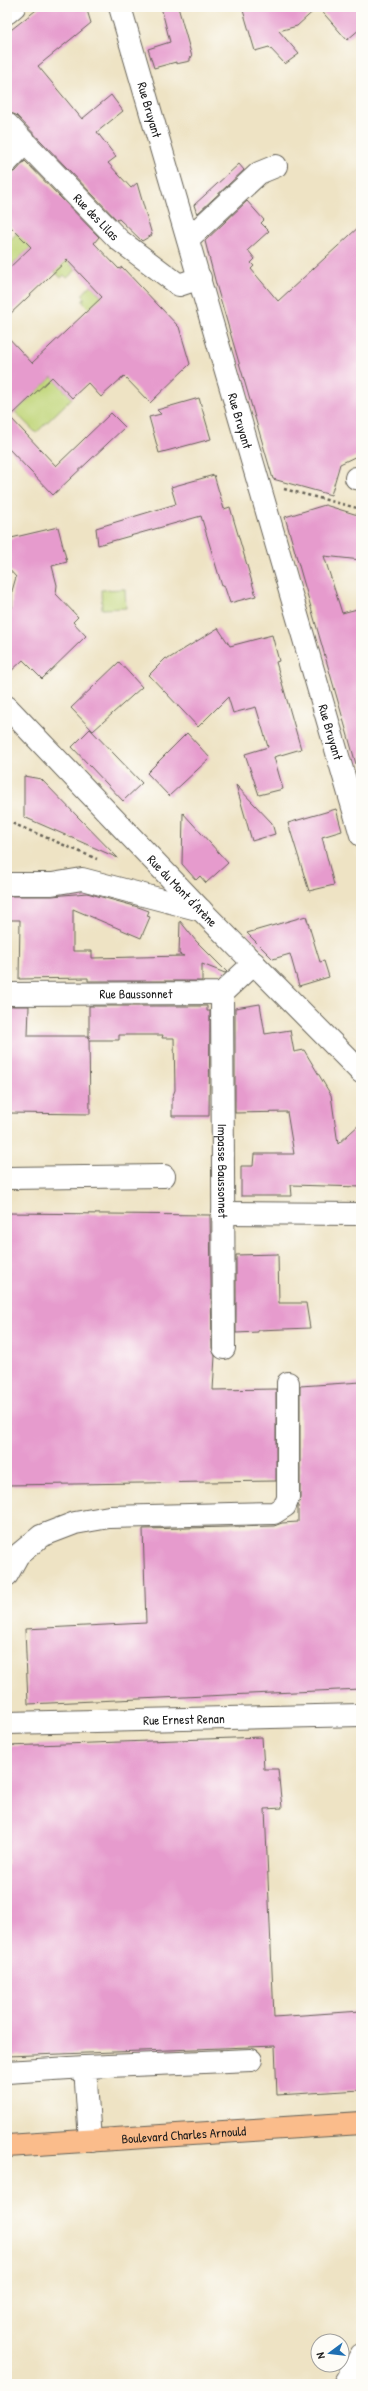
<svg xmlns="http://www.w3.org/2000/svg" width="368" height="2391" font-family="'Patrick Hand',sans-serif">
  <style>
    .green { fill: #c0d578; stroke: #6e784a }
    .building { fill: #e69bcd }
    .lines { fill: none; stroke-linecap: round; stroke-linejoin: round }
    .minor-casing { stroke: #666257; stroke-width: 24 }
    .major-casing { stroke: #666257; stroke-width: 24 }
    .path { stroke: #666257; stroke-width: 2.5; stroke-dasharray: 3 3; stroke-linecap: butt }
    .minor { stroke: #fff; stroke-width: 22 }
    .major { stroke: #fabc8b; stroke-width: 22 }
    .labels { text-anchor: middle; stroke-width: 3.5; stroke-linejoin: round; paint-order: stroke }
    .street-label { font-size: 13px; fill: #1c1c1c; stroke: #fdfcf7 }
  </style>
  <rect width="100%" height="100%" fill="#fdfcf7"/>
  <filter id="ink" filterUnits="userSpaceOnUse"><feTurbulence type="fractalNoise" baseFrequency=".025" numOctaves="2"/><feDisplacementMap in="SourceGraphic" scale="8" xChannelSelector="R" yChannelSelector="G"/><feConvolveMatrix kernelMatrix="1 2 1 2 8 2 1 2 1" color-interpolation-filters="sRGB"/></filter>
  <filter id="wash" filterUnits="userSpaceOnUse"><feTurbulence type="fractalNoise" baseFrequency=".012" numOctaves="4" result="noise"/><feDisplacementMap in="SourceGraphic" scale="16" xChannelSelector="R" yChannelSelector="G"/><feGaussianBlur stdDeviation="0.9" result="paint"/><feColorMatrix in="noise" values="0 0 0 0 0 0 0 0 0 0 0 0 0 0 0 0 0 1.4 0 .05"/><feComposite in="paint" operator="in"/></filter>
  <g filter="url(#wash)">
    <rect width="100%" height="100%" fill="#eee3c4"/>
    <!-- green -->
    <path class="green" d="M29,221L76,270L67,278L64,275L61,278L31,247L7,270V243Z
      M91,285L105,300L126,347L82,301L85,298L82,295Z
      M52,377L72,398L36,433L15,412Z
      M125,589L126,608L102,609L101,590Z"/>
    <g id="blocks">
      <!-- building -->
      <path class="building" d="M40,7H86L91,23L38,66L82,119L111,95L123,111L97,132L116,157L108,163L131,188L137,183L152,235L142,241L119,219L117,220L16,115L7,112V33Z
        M161,7H178L192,57L190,58V61L176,64V62L154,68L148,49L170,42Z
        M242,7H318L297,26L279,31L299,54L285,64L269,47L255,51Z
        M318,7H361V28L347,40Z
        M25,161L99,237L94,243L119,269L122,267L179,327L190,364L150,403L124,376L101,397L88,383L72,398L52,377L10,417L56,466L111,413L125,427L53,495L7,447V336L32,363L102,297L67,260L7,317V270L31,247L7,223V174L16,171Z
        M239,164L244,170L197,214L194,205Z
        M247,201L264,220L261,223L269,231L248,250L255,259L251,263L254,266L251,269L278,301L361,225V454L340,464L331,495L273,479L216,284L205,241Z
        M199,398L211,439L159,453L149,417L161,414L157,410Z
        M214,475L224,509L230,507L256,596L230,603L224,585L222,586L201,516L98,545L96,528L176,504L171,487Z
        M325,505L361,516V560L324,556L342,613L361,608V763L356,764L285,517Z
        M58,527L67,562L52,566L57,585L56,594L78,617L73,622L86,636L42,679L23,660L7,675V613L12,608V591L16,577L7,567V539Z
        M218,628L230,646L272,635L279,661L276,662L301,749L274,757L283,789L259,795L245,754L268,747L256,707L233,713L228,697L198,727L149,675L166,658L168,659Z
        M119,662L142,687L93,731L71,708Z
        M90,729L142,783L123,801L72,747Z
        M187,733L210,758L169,796L147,773Z
        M24,776L41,779L118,858L24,817Z
        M236,785L272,823L275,834L252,841Z
        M336,809L342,831L322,837L334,885L309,891L288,823Z
        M183,813L228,863L206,883L200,876L196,880L182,864Z
        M87,893L138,907L149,911L147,916L150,917L141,938L73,909V951H92V958L184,956L179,954L180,921L196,941L227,972L225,973L202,964V981H88V978L19,979L20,920H7V896H52Z
        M306,916L320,962L324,961L329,977L299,986L290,954L273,959L247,933Z
        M260,1004L265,1034L290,1030L294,1052L304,1050L331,1095L338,1144L361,1123V1187L291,1185L292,1196H241V1166H253L254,1154H294L287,1112L235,1113V1008Z
        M7,1006H29L28,1036H89L90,1114L7,1113Z
        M89,1006H207V1011H210L209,1116H172V1098L175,1090L174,1038H162L163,1035H119V1040H89Z
        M7,1213L210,1215L212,1348L215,1356L213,1390L276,1389V1481L7,1485Z
        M278,1254L279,1303H306L310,1328L258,1330V1332L236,1333V1255Z
        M361,1382V1689L28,1704L25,1629L146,1623L143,1529L274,1526L282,1523L298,1522V1507L300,1498V1386Z
        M262,1737L264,1769H278L282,1808L265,1809L274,2017L361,2011V2090L277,2095L275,2046L7,2056V1746Z"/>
    </g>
  </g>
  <g filter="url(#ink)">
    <use href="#blocks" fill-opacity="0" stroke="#666257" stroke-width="1"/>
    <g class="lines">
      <!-- minor casing -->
      <g class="minor-casing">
        <g id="minor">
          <path id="s1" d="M120,7L361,835"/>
          <path d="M7,13L14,7"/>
          <path id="s2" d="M7,124L119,240L179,285L200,278"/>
          <path d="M7,162L25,143"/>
          <path d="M188,239L259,173L276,166"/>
          <path d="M356,478L361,479"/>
          <path id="s3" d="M7,707L201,910L361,1072"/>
          <path d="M7,884H52L82,879L201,910"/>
          <path id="s4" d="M222,993L224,1348"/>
          <path id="s5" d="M7,994L222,993L254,963"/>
          <path d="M7,1178L164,1176"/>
          <path d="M223,1213L361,1214"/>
          <path d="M7,1575L18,1555L41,1536L75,1523L109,1517L274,1513L285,1506L288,1498V1383"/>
          <path id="s6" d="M7,1723L361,1715"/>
          <path d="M7,2072L85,2067"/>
          <path d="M90,2141L85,2067L251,2060"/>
          <path d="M344,2384L361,2355"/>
        </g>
      </g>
      <!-- major casing -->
      <g class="major-casing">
        <g id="major">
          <path id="s7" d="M7,2146L361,2123"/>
        </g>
      </g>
      <!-- path -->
      <path class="path" d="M284,489L361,509
        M7,821L97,859"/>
      <!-- minor -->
      <use href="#minor" class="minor"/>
      <!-- major -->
      <use href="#major" class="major"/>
    </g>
  </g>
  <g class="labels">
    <!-- street labels -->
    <g class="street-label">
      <text dy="5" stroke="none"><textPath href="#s1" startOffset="107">Rue Bruyant</textPath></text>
      <text dy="5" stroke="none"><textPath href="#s2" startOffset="129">Rue des Lilas</textPath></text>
      <text dy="5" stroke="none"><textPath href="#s1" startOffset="431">Rue Bruyant</textPath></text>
      <text dy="5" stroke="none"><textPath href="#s1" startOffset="755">Rue Bruyant</textPath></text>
      <text dy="5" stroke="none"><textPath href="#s3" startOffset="254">Rue du Mont d'Arène</textPath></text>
      <text dy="5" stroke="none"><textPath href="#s5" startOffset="129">Rue Baussonnet</textPath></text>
      <text dy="5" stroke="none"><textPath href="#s4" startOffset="178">Impasse Baussonnet</textPath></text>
      <text dy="5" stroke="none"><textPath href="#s6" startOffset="177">Rue Ernest Renan</textPath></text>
      <text dy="5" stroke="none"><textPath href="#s7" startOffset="177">Boulevard Charles Arnould</textPath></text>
    </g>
  </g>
  <!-- margin -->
  <rect width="368" height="2391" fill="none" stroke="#fdfcf7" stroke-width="24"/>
  <!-- north arrow -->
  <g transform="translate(330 2353) rotate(255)"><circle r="19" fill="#fdfcf7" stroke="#a3a29f"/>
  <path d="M0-3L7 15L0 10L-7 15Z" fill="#1f6fb2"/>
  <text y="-6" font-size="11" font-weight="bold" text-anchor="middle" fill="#1c1c1c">N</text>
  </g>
</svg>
